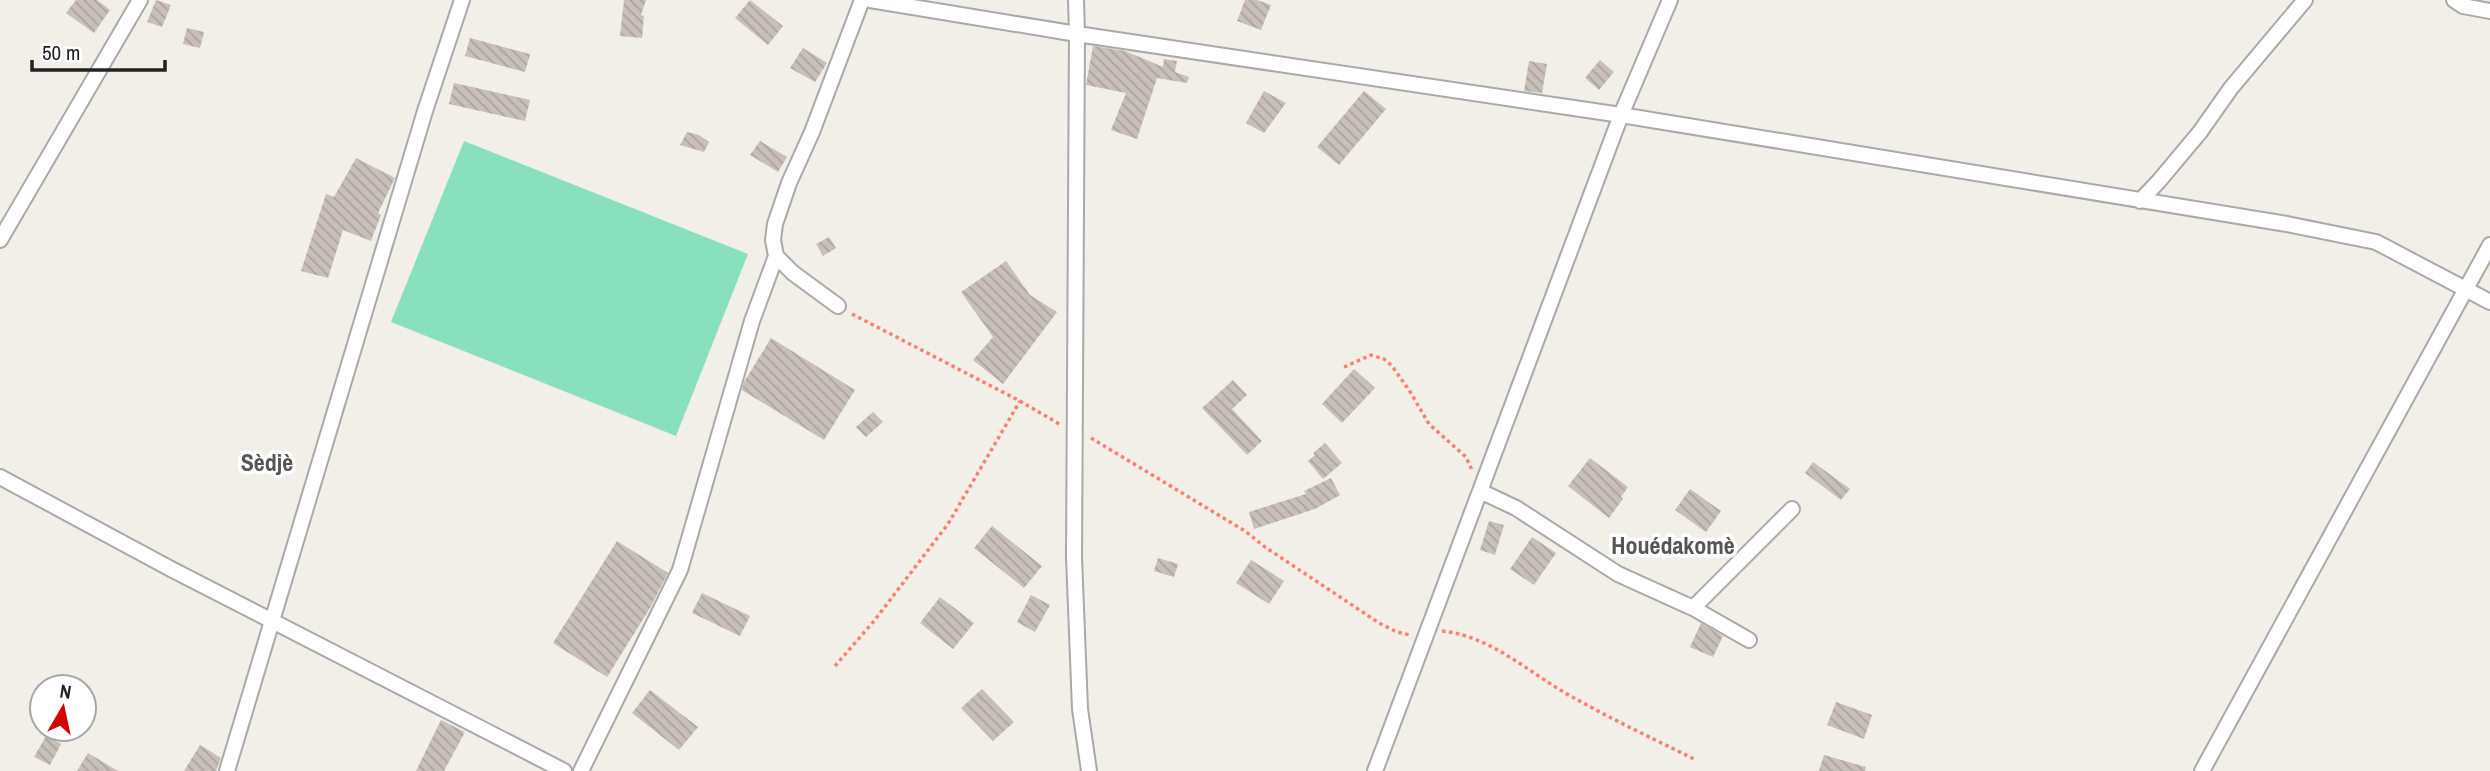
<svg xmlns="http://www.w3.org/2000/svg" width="2490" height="771" font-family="'Archivo Narrow',sans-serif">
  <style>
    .pitch { fill: #88e0be }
    .building { fill: url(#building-back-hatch) }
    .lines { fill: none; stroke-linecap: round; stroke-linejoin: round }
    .minor-casing { stroke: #a9a9a9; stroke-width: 18 }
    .path { stroke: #fa8072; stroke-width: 3.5; stroke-dasharray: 3.5 3.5; stroke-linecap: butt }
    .minor { stroke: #fff; stroke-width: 14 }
    .labels { text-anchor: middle; stroke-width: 7; stroke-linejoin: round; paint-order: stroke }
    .quarter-label { font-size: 24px; font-weight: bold; fill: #555; stroke: #fff }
  </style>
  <defs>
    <pattern id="building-back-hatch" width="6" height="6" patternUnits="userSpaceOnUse" patternTransform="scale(1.75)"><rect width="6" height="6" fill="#c7bfb8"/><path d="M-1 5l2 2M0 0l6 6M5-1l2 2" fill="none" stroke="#aba49e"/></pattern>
  </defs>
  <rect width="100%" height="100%" fill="#f2efe9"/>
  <!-- pitch -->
  <path class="pitch" d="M464,141L748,254L676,436L391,322Z"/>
  <!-- building -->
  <path class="building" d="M76,0H97L110,10L94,33L66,13Z
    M156,0L171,5L162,27L147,22Z
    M624,0H646L641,15L644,16L642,38L620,36Z
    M750,0L783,26L768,45L735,18Z
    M1245,0H1257L1271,5L1261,30L1237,21Z
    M187,28L204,32L200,48L183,44Z
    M470,38L530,54L525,72L465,56Z
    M1093,46L1125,51L1163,67L1164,59L1177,61L1175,72L1189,77L1187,83L1157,78L1137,139L1111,130L1126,93L1086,85Z
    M803,48L827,63L815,82L790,68Z
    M1600,60L1614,72L1599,90L1585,78Z
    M1529,61L1547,64L1542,93L1524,91Z
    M454,83L530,100L525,121L449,104Z
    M1264,91L1286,103L1264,133L1246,123Z
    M1364,91L1386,109L1339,165L1317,147Z
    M687,132L699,135L709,142L704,152L680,145Z
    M760,141L787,157L778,172L750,155Z
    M356,158L395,178L378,213L381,215L371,241L343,230L328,278L301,271L326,194L334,197Z
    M829,237L836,248L823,256L816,244Z
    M1006,261L1030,295L1057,312L1003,384L973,360L993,337L961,292Z
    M771,338L855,390L824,440L742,390L744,382Z
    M1354,369L1375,388L1342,423L1322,404Z
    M1233,380L1247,395L1232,409L1262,441L1247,455L1202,408Z
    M873,412L883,422L866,437L856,427Z
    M1325,443L1342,463L1323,479L1308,461L1315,455L1313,453Z
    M1590,458L1628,487L1621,497L1623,499L1609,518L1568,486Z
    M1813,462L1850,489L1841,500L1805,473Z
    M1331,478L1340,495L1315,509L1254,529L1249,512L1306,494L1304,491Z
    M1690,489L1721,511L1706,532L1675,510Z
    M1489,521L1504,525L1495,555L1480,550Z
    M992,526L1042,566L1024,588L974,548Z
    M1532,537L1556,553L1534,585L1510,569Z
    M617,541L668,573L650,608L607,677L553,643Z
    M1158,558L1178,564L1174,577L1154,571Z
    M1251,560L1284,581L1269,604L1236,583Z
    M702,593L750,616L740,636L692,613Z
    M1031,595L1050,605L1035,632L1017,622Z
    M940,597L974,623L953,649L920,623Z
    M1701,623L1723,636L1713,657L1690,647Z
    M982,689L1014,722L993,741L961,708Z
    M650,690L698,727L679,750L632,713Z
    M1836,702L1872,715L1864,739L1827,725Z
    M441,720L465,732L444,771H416Z
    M46,736L61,744L50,765L34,757Z
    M200,745L221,758L216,771H184Z
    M88,753L118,771H77Z
    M1824,755L1866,767L1865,771H1819Z"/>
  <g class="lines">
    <!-- minor casing -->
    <g class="minor-casing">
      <path id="minor" d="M870,0L1077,34L1621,115L2287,224L2376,242L2490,302
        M1076,0L1077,34L1074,557L1080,709L1089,771
        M2454,0L2463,6L2490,11
        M2140,201L2159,181L2200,132L2231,88L2305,0
        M0,240L140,0
        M838,306L793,273L776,256L773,240L775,224L789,183L812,132L862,0
        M0,477L171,569L564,771
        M1480,491L1516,508L1618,574L1693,608L1749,640
        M1693,608L1792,509
        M227,771L425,111L462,0
        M581,771L680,570L752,321L776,256
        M1375,771L1621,115L1670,0
        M2202,771L2490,245"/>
    </g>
    <!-- path -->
    <path class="path" d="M852,314L1020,401L1061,425
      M1344,367L1371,355L1384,359L1392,366L1409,390L1429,424L1466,457L1472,470
      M1091,438L1245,531L1265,547L1379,623L1397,632L1410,635
      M1442,631C1493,636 1532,676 1576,699C1615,721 1656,740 1696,760
      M835,666L874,621L948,524L1020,401"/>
    <!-- minor -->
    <use href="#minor" class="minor"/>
  </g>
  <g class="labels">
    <!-- quarter labels -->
    <g class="quarter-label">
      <text x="267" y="471">Sèdjè</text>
      <text x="1673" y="554">Houédakomè</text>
    </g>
  </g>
  <!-- north arrow -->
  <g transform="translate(63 708) rotate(9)"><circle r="33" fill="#ffffff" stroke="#a7a7a7" stroke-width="2"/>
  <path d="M0-5L12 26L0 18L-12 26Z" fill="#d40000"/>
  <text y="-10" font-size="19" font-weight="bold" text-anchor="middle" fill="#222222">N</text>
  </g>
  <!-- scale -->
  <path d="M32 60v10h133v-10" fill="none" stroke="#222222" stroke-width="3.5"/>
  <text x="42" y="60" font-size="21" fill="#222222" stroke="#ffffff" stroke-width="5" paint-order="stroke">50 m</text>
</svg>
